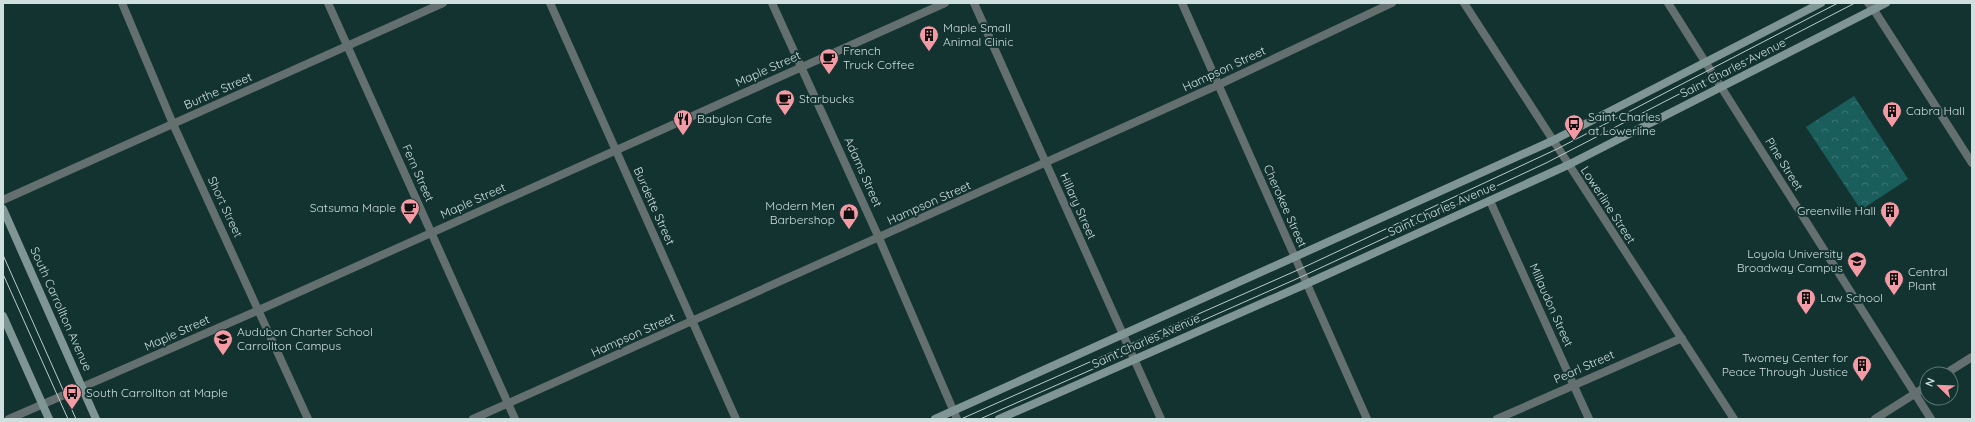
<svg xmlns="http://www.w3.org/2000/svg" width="1975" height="422" font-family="Quicksand,sans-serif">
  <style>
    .park { fill: url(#park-crowns) }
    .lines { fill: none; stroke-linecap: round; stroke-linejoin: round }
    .minor { stroke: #63706f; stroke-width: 8 }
    .tertiary { stroke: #63706f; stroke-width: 8 }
    .secondary { stroke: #809695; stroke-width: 8 }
    .tram { stroke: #bacdcb; stroke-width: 1 }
    .labels { text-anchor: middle; stroke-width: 4; stroke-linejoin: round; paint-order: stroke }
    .poi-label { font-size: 12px; fill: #cedfde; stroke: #133331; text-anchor: start }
    .street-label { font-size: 12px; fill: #cedfde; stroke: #133331 }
  </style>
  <defs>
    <pattern id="park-crowns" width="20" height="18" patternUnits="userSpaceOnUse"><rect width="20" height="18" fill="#1a5e5c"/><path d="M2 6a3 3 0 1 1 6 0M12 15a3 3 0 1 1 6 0" fill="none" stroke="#3a7573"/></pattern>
  </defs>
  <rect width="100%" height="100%" fill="#133331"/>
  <!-- park -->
  <path class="park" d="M1854,96L1908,179L1861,210L1806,127Z"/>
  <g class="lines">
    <!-- minor -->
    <path class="minor" d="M122,3L173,124L308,419
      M328,3L515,419
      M550,3L736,419
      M772,3L879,238L957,419
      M974,3L1161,419
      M1182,3L1367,419
      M1464,3L1734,419
      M1668,3L1931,419
      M3,200L443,3
      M1490,201L1589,419
      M1945,374L1972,357
      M9,419L259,310L945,3
      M473,419L1218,85L1392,3
      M1497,419L1682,338
      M1875,419L1927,386"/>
    <!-- tertiary -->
    <path class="tertiary" d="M1868,3L1874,10L1972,163"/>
    <!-- secondary -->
    <path class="secondary" d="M3,209L96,419
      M3,316L49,419
      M935,419L1552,141L1821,3
      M999,419L1306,284L1568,165L1886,3"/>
    <!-- tram -->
    <path class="tram" d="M3,255L76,419
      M3,274L68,419
      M961,419L1300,269L1557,149L1838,3
      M980,419L1303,276L1546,163L1855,3"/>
  </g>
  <!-- icons -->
  <defs>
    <g id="building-pin" transform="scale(1)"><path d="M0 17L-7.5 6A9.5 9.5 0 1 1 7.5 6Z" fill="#f49aa5" stroke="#133331"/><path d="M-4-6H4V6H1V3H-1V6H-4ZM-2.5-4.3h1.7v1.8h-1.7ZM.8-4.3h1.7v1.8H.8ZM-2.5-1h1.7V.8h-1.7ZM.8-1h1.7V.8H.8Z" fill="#111"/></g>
    <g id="cafe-pin" transform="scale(1)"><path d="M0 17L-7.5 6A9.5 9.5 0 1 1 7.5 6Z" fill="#f49aa5" stroke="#133331"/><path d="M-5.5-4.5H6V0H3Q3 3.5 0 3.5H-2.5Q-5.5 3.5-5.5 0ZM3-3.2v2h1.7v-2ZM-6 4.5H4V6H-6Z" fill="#111"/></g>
    <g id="restaurant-pin" transform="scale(1)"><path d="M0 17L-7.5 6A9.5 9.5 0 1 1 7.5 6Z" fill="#f49aa5" stroke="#133331"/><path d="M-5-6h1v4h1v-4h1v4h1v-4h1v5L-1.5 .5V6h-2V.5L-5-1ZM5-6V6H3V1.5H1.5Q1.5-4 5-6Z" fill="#111"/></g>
    <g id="bus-pin" transform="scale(1)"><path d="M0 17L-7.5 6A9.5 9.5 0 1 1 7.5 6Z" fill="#f49aa5" stroke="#133331"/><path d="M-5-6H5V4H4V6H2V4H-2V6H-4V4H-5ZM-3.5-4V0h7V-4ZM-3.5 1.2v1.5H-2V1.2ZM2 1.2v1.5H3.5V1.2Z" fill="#111"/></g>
    <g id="shop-pin" transform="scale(1)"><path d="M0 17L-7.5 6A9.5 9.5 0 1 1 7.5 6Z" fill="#f49aa5" stroke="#133331"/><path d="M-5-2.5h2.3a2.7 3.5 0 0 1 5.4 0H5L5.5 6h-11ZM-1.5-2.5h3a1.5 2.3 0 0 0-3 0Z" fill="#111"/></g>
    <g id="university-pin" transform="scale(1)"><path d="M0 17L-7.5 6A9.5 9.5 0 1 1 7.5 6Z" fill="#f49aa5" stroke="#133331"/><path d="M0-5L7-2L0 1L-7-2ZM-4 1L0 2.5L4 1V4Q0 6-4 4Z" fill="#111"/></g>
    <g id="school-pin" transform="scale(1)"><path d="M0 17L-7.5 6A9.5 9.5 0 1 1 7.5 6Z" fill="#f49aa5" stroke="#133331"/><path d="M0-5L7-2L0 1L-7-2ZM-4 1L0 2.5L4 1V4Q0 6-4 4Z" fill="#111"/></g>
  </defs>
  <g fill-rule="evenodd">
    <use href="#building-pin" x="929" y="35"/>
    <use href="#cafe-pin" x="829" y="58"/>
    <use href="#cafe-pin" x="785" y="99"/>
    <use href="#building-pin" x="1892" y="111"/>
    <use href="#restaurant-pin" x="683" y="119"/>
    <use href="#bus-pin" x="1574" y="124"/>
    <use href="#cafe-pin" x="410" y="208"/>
    <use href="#building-pin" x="1890" y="211"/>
    <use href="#shop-pin" x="849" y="213"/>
    <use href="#university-pin" x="1857" y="261"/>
    <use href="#building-pin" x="1894" y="279"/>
    <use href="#building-pin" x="1806" y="298"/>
    <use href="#school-pin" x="223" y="339"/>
    <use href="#building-pin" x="1862" y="365"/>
    <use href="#bus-pin" x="72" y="393"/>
  </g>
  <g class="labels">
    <!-- poi labels -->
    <g class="poi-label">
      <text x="943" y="32">Maple Small<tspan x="943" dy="14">Animal Clinic</tspan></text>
      <text x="843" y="55">French<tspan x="843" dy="14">Truck Coffee</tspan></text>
      <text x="799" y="103">Starbucks</text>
      <text x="1906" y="115">Cabra Hall</text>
      <text x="1588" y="121">Saint Charles<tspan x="1588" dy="14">at Lowerline</tspan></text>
      <text x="697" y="123">Babylon Cafe</text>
      <text x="835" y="210" text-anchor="end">Modern Men<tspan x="835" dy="14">Barbershop</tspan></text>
      <text x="396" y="212" text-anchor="end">Satsuma Maple</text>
      <text x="1876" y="215" text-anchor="end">Greenville Hall</text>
      <text x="1843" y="258" text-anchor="end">Loyola University<tspan x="1843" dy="14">Broadway Campus</tspan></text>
      <text x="1908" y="276">Central<tspan x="1908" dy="14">Plant</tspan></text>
      <text x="1820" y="302">Law School</text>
      <text x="237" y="336">Audubon Charter School<tspan x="237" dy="14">Carrollton Campus</tspan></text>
      <text x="1848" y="362" text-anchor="end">Twomey Center for<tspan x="1848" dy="14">Peace Through Justice</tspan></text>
      <text x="86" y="397">South Carrollton at Maple</text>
    </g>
    <!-- street labels -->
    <g class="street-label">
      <text transform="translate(1733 68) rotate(-27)" y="4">Saint Charles Avenue</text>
      <text transform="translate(768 69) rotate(-24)" y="4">Maple Street</text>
      <text transform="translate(1224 69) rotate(-25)" y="4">Hampson Street</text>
      <text transform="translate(218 91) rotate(-24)" y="4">Burthe Street</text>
      <text transform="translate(1784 164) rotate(58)" y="4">Pine Street</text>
      <text transform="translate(863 172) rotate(66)" y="4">Adams Street</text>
      <text transform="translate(418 173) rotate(66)" y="4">Fern Street</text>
      <text transform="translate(473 201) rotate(-24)" y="4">Maple Street</text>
      <text transform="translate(929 203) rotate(-24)" y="4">Hampson Street</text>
      <text transform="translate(1608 205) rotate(57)" y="4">Lowerline Street</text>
      <text transform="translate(654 206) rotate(66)" y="4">Burdette Street</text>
      <text transform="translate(1078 206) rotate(66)" y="4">Hillary Street</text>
      <text transform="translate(1285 206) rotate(66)" y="4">Cherokee Street</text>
      <text transform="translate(225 207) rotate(65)" y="4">Short Street</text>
      <text transform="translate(1442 209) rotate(-24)" y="4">Saint Charles Avenue</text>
      <text transform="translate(1551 305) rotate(66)" y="4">Millaudon Street</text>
      <text transform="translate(61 309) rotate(66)" y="4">South Carrollton Avenue</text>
      <text transform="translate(177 333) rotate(-24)" y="4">Maple Street</text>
      <text transform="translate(633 335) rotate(-24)" y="4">Hampson Street</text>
      <text transform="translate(1146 341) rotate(-24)" y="4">Saint Charles Avenue</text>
      <text transform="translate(1584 367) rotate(-24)" y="4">Pearl Street</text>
    </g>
  </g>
  <!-- border -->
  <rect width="1975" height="422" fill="none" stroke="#cedfde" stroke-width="8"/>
  <!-- north arrow -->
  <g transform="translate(1939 386) rotate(293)"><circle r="19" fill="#133331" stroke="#5e7876"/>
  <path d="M0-3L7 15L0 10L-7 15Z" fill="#f49aa5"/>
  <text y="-6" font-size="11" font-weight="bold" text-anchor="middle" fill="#cedfde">N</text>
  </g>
</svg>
